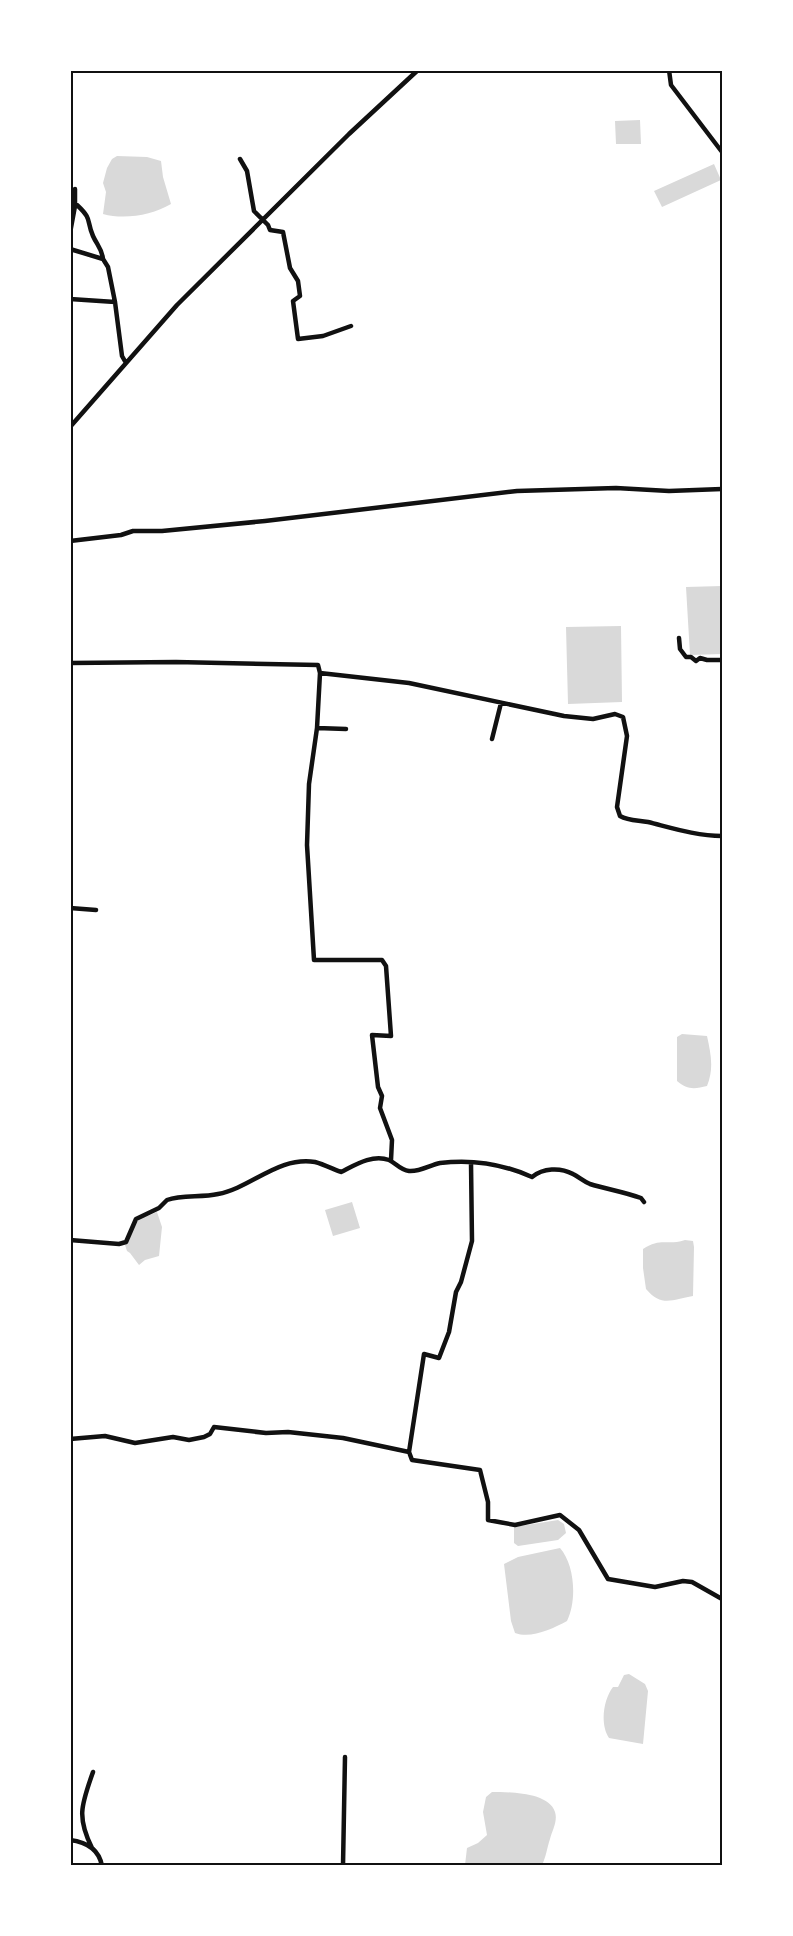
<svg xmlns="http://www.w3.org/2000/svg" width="793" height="1936" font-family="Mulish,sans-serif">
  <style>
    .water { fill: #d9d9d9 }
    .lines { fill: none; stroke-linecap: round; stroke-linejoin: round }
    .minor { stroke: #111; stroke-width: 4.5 }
    .neatline { fill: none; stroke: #111; stroke-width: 2 }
  </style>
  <rect width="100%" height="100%" fill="#fff"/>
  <!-- water -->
  <path class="water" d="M640,120L641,144H616L615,121Z
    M117,156L147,157L161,161L163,177L171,204C152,215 125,220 103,214L106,192L103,183L107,168L112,159Z
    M714,164L721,180L662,207L654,191Z
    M722,586V654L690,655L686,587Z
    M621,626L622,702L568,704L566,627Z
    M682,1034L707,1036C711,1054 714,1069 707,1086C695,1089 687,1090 677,1081V1037Z
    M352,1202L360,1228L333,1236L325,1210Z
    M157,1212L162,1227L159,1256L145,1260L139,1265L130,1253L127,1251L125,1245C133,1239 130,1228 137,1222C142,1217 151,1215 157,1212Z
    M685,1240L693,1241L694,1247L693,1296C673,1299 662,1308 646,1289L643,1268V1249C661,1237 667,1246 685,1240Z
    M558,1520L564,1524L566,1533L558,1540L518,1546L514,1543V1527Z
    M560,1548C575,1565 577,1601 567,1621C552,1629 531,1639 515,1633L511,1621L504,1564L518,1557Z
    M629,1674L645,1684L648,1691L643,1744L609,1738C600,1725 603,1700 613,1687H618L624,1675Z
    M492,1792C508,1792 549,1792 555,1812C558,1821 552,1831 550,1839C547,1848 546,1857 542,1865H465L467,1848L478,1843L487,1835L483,1812L486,1797Z"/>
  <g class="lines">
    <!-- minor -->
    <path class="minor" d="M669,70L671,85L722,152
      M240,159L247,171L254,211L268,225L270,230L283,232L290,268L298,281L300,296L293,301L298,339L323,336L351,326
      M75,206L77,205C93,220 86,220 93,236C97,245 102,249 103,259
      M70,233L75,206V189
      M70,249L103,259L108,267L115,302
      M70,299L115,302L122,356L126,363
      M70,427L177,305L349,134L418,70
      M70,541L121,535L133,531H162L265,521L517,491L616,488L669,491L722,489
      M679,638L680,649L686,657H691L696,661L700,658L707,660H722
      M70,663L176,662L318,665L320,673L317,728L309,784L307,845L314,960H382L386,966L391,1036L372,1035L378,1087L382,1096L380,1108L392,1140L391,1160
      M320,673L409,683L564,716L593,719L615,714L623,717L627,736L617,807L620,816C629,821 638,820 648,822C672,828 697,836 722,836
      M317,728L346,729
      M492,739L501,703
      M70,908L96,910
      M471,1163L472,1241L461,1282L456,1292L449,1332L439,1358L424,1354L409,1452L412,1460L480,1470L488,1502V1520L515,1525L560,1515L579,1530L608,1579L655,1587L683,1581L692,1582L722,1599
      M70,1240L119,1244L126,1242L136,1219L159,1208L167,1200C182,1194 201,1198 218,1194C251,1188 278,1156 315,1162C323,1164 333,1169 341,1172C355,1165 372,1154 389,1160C396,1163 400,1170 409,1171C420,1172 430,1165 440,1163C472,1159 503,1164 532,1177C543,1168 560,1167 573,1174C579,1177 583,1181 590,1184C606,1189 624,1192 641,1198L644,1202
      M70,1439L105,1436L135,1443L173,1437L189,1440L204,1437L210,1434L214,1427L266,1433L288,1432L343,1438L409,1452
      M70,1840C86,1842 99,1849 102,1866
      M92,1848C76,1816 82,1804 93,1772
      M343,1866L345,1757"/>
  </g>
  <!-- border -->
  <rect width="793" height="1936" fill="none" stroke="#ffffff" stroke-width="144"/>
  <rect x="72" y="72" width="649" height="1792" class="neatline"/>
</svg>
